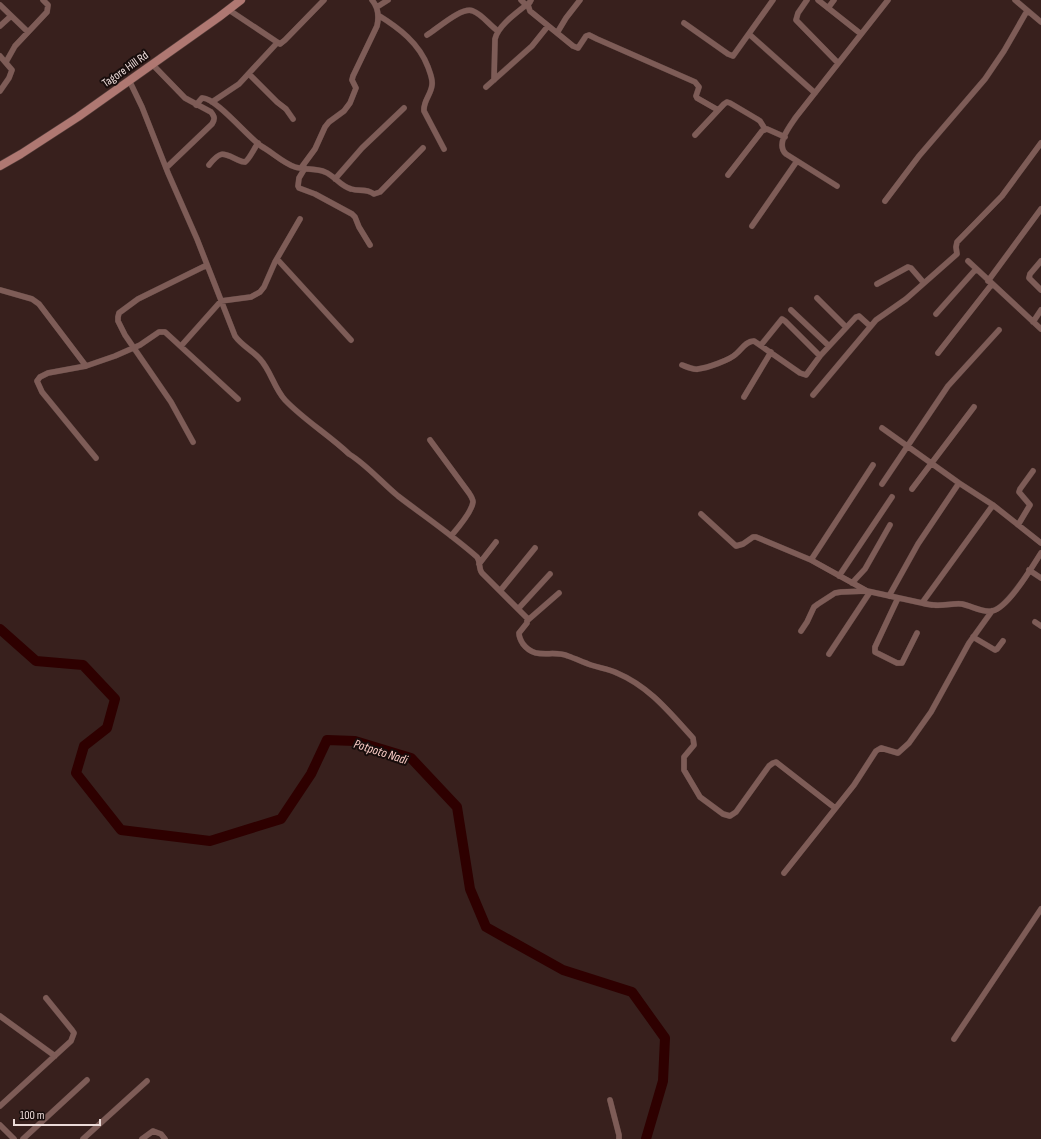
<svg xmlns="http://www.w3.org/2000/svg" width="1041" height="1139" font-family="'Sofia Sans Condensed',sans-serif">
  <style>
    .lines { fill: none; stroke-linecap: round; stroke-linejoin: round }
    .river { stroke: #2e0000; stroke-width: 10 }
    .minor-casing { stroke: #553e3b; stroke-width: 6 }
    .secondary-casing { stroke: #553e3b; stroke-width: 9 }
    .minor { stroke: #7e5c57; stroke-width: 5.5 }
    .secondary { stroke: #af7872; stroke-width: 8 }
    .labels { text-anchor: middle; stroke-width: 4; stroke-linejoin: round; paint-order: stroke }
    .street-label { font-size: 12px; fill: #ebdad8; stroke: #180d0c }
    .water-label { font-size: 13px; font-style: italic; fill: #fccec8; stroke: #180d0c }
  </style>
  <rect width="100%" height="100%" fill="#38201d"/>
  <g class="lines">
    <!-- river -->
    <path class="river" d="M0,629L36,661L83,665L115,699L107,728L84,746L76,773L121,830L210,841L281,819L311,774L327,740L355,741L411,758L457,807L470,889L486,927L563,970L632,992L665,1038L663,1081L646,1139"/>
    <!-- minor casing -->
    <g class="minor-casing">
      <path id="minor" d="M521,0L526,5
        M531,0L528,5L530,11L573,46L578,48L586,36L589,35L597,39L695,82L699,87L696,96L697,98L718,110
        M807,0L798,13L796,20L838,63
        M818,0L861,34
        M1015,0L1041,22
        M0,5L28,32
        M377,7L388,0
        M828,8L834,0
        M229,10L280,44L285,40L324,0
        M378,15C399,28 419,43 428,67C430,73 433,79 432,85C431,95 423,101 424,111L444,149
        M684,23L728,54L733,56L773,0
        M0,26L11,16
        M557,33L566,18L580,0
        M749,34L815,93
        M427,35C437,29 462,6 473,11C483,15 489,25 498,31
        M0,56L12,70L9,78L0,91
        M6,62L15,46L47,12L48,5L43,0
        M152,64L185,98L211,112C215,117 215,119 212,124L166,168
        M249,74L277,102L286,109L293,119
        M129,80L142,107L168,173L197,239L235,336C242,346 252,350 260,359C271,371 274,388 285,400C304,420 329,435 349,454C367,465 381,482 398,496C424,516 452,535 477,557C481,562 478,568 482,573L527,618V623L519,633C519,638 521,641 523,644C536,661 552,649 568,656C576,659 583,662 591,665C600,668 609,669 617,673C650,687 670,713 693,738L694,745L684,757V770L700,797L723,814L730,816L736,812L769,766L773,763L776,762L835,808
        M494,80L495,39C498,25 519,11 530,2
        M486,87L532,46L548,26
        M212,102L239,84L277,43
        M196,105L202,98C215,97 248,137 261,146C272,152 283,163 295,167C304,170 316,168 325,172C335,176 340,186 351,189C360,192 365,188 374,194L380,192L423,148
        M695,135L724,104L727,102L730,103L757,119L760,121L765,129
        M209,165C221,150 223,153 238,160C240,161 242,162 245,162C249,160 255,147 258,143
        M301,168L315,149L325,127L329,122L344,111L350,103L356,88L352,80L353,76L377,26C379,17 378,7 372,0
        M305,168L299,178L298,186L299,188L315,194L352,214L355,217L359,227L370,245
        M728,175L762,131L767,129L785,137
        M335,179L362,148L404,108
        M837,186L786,154C775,144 790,126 796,117L888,0
        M885,201L919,156L985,79L1004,51L1027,11
        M752,226L797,161
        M277,259L351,340
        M968,261L1041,329
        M1041,261L1030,274L1029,278L1041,290
        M988,281L1041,209
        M877,284L908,267L911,268L924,283
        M0,290L32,299L39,304L86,366
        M817,298L846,327
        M791,310L829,346
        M936,314L976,269
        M1033,322L1041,310
        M761,345L782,319L785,321L820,356
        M181,346L221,301L251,297L260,292L264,287L275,262L300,219
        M938,353L992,284
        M682,365C687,367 693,370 698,369C707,368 730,360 736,354C742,349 746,341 754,341L800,373L806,375L820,356L856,317L859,316L870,326
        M813,395L876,320L906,299L957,254L956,247L957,242L1002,196L1041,143
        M744,397L771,352
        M882,428L959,483L993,505
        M430,440L469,493C471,496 473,499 473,502C472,512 457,529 451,536
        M193,442L171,402L125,335L118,321V317L119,313L138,299L207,265
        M96,458L42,392L37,381L40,377L48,373L86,366L115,356L140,345L159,332H165L238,399
        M882,484L948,386L999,330
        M912,489L974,407
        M701,514L736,546L743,544L753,537H756L811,560L867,591
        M1018,525L1030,505L1019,492L1020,489L1033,471
        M1041,543L993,505L922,603C926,604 930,605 934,605C944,606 953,603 962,604C972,606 982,613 992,611C1008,608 1032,567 1041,553
        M811,560L873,465
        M479,564L496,542
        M1029,570L1041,578
        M839,576L892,497
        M852,583L865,569L890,525
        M500,591L535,548
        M889,596L918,544L959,483
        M898,598L875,647V652L897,663H902L917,633
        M518,609L550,574
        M528,620L559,593
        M1035,622L1041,626
        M801,631L807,622L814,607L818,604L835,593L841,592L867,591L922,603
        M973,637L995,650L997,649L1003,641
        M829,654L870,592
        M784,873L854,785L876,751L881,748L898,753L909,743L931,712L969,643L992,611
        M0,1016L55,1056
        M954,1039L1041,909
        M610,1100L619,1135V1139
        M0,1106L71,1041L74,1033L72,1030L46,998
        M0,1125L14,1139
        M23,1139L87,1080
        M83,1139L147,1081
        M142,1139L153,1131L161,1134L165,1139"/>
    </g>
    <!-- secondary casing -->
    <g class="secondary-casing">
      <path id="secondary" d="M0,166L21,154L78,117L219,17L241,0"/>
    </g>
    <!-- minor -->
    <use href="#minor" class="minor"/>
    <!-- secondary -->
    <use href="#secondary" class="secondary"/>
  </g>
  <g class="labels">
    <!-- street labels -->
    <g class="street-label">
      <text transform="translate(125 69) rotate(-35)" y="4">Tagore Hill Rd</text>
    </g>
    <!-- water labels -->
    <g class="water-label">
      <text transform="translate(381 751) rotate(18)" y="5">Potpoto Nadi</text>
    </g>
  </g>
  <!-- scale -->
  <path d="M14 1119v6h86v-6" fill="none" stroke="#ebdad8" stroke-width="2"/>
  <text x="20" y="1119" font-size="12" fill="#ebdad8" stroke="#180d0c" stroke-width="3" paint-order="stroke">100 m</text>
</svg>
